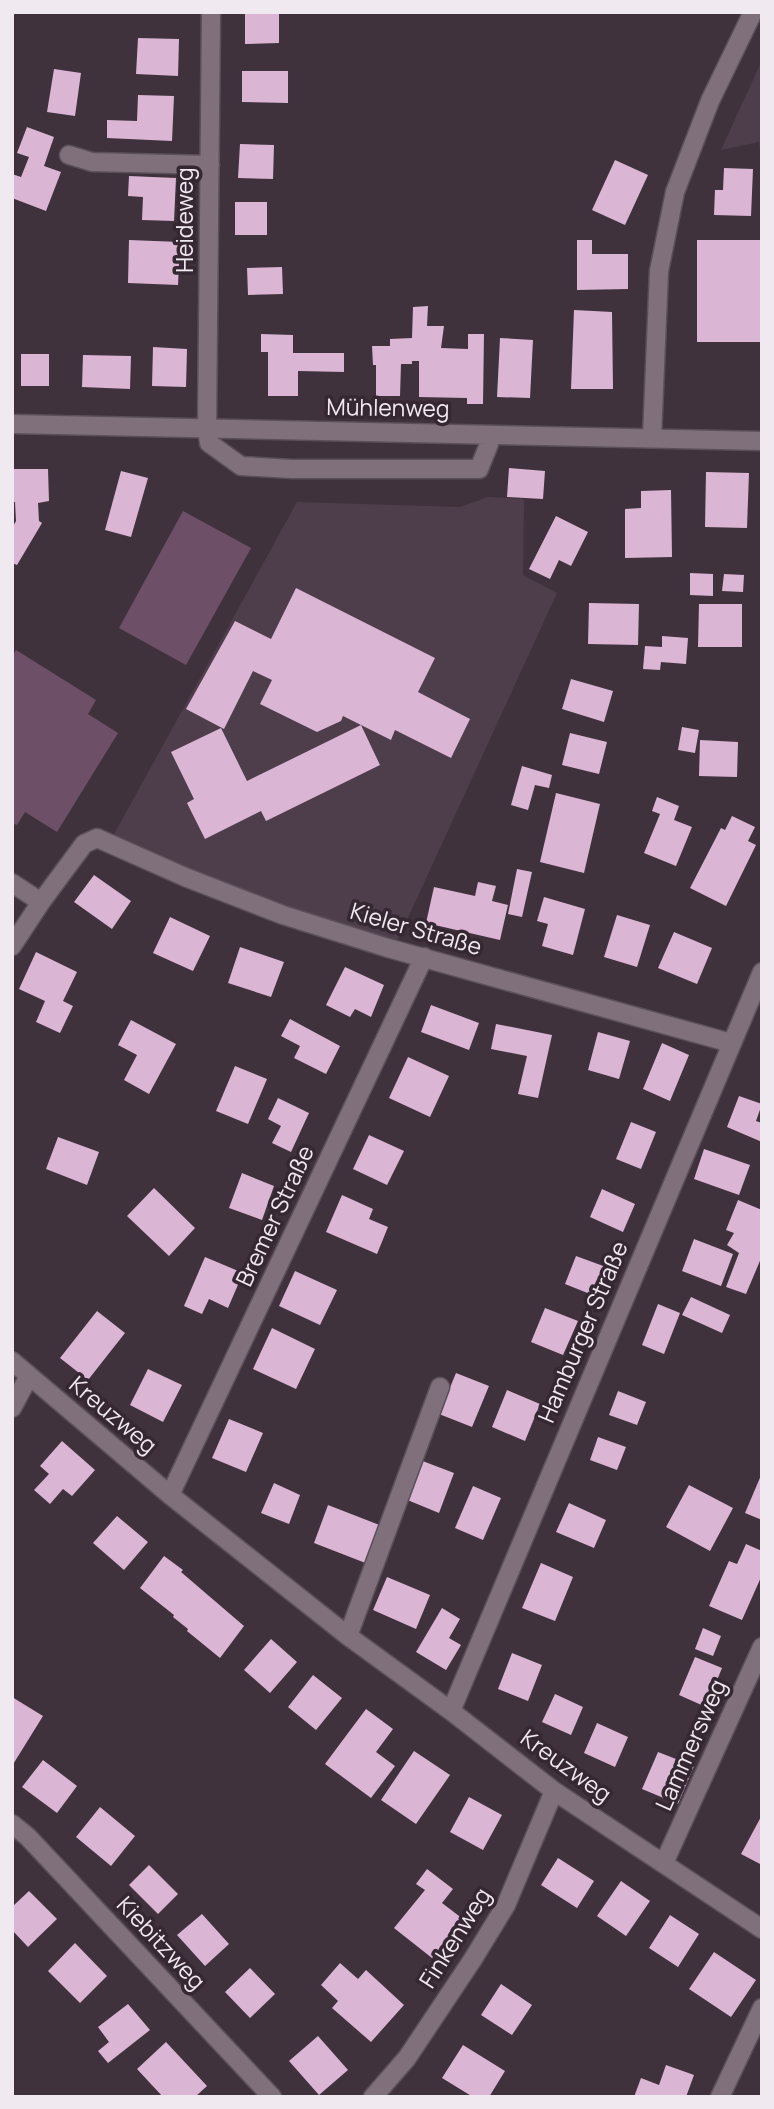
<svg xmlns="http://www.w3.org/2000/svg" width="774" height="2109" font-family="Manrope,sans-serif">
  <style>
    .built { fill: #4e3d4b }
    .green { fill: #6d5068 }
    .building { fill: #dbb5d4 }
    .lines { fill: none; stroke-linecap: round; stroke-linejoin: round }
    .minor-casing { stroke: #5b5059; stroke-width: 21 }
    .minor { stroke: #7f707c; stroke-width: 18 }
    .labels { text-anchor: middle; stroke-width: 7; stroke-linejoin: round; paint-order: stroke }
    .street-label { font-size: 23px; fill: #f1e9f0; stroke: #352833 }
  </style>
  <rect width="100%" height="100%" fill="#40323d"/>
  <!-- built -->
  <path class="built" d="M762,60V168L759,142L721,150Z
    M488,497L524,499L523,575L557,593L396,944L296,912L200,876L113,836L297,502L460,507Z"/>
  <!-- green -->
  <path class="green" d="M183,511L251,548L186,665L119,628Z
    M16,650L96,700L88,714L118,733L57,832L25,812L17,825L12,823V657Z"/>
  <!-- building -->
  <path class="building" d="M245,12H279V43L245,44Z
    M138,38L179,39L178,76L136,74Z
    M54,69L81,73L75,116L47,112Z
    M242,71H288V103L242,102Z
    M138,95L174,96L172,141L107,138V120L137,121Z
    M27,127L54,137L44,166L61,172L46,211L12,198V174L21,177L29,157L17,153Z
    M240,144L274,145L273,179L238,178Z
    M615,160L648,175L625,225L592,210Z
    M724,168L753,169L751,216L714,215L715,190H723Z
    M129,176L176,178L174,221L142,220L143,197L128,196Z
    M235,202H267V235H235Z
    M129,240L180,242L178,285L128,283Z
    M577,240H592V254H628V289L577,290Z
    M697,240H761L762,342H697Z
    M282,267L283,294L248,295L247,268Z
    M428,306L427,326H444L441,348L468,349V334H484L483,404H467V398L419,397V361H412V364H401L400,396H376V365H373L372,346H390V339L412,338L413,307Z
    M574,310L612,312L613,389H571Z
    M261,334L293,335V353H344V372L298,371V396H268V352H261Z
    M500,338L533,340L530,398L497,397Z
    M153,347L187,349L186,387L152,386Z
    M21,354H49V386H21Z
    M83,355L131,356L130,389L82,387Z
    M509,468L545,471L543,499L507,497Z
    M12,469H48L49,501L38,503L39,521L42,523L17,565L12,563V528L16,521L15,502H12Z
    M121,471L148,478L131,537L105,530Z
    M706,472L749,473L747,528L705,527Z
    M671,490L672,557L625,558V509L641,508V491Z
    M556,516L588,532L571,566L559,560L550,579L529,569Z
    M690,573L713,574V596L690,595Z
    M724,574L744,575L743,592L722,591Z
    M296,588L435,658L418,692L470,719L451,758L395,730L391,740L343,716L341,721L317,732L260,704L272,680L253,671L224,729L186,709L235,621L271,639Z
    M589,603L639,604L638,645L588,644Z
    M699,604H742V647H698Z
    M662,636L688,638L686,664L661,662L660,670L643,669L645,646L662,647Z
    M571,679L613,691L604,722L562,709Z
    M361,725L380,765L266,821L261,811L205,839L187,803L194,799L171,752L221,728L247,781Z
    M682,727L699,730L695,753L678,750Z
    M570,733L607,742L599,774L562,765Z
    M700,740L738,742L737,777L699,776Z
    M522,766L552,775L549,788L535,785L528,810L511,805Z
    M556,793L600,804L584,873L540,862Z
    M657,797L679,806L674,820L692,827L676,866L644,853L660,814L652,811Z
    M732,816L755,827L748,841L756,845L726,906L690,888L721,828L725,830Z
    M517,869L532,872L522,917L508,914Z
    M94,875L131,901L112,929L74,902Z
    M478,882L496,886L492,901L508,905L500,940L426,923L434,887L475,896Z
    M544,897L585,909L573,955L542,946L548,924L537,921Z
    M617,915L650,925L637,967L604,957Z
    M170,917L210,936L193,971L153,953Z
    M674,932L712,948L697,984L658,968Z
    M240,947L284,962L271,997L228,983Z
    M36,952L77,972L63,1001L73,1006L60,1033L36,1022L45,1001L19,989Z
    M345,967L384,985L371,1017L355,1009L350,1017L326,1005Z
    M431,1005L479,1023L469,1050L421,1032Z
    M290,1019L340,1046L326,1074L294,1058L300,1046L281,1036Z
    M131,1020L176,1044L149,1094L124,1080L137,1055L118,1045Z
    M496,1024L552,1035L538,1098L518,1094L527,1056L491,1049Z
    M598,1032L630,1041L619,1079L588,1070Z
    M662,1043L689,1055L670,1101L643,1089Z
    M408,1057L449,1076L430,1117L389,1098Z
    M235,1066L267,1079L248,1124L216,1111Z
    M739,1096L762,1104L756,1121L762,1123V1142L727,1127Z
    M278,1098L309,1113L291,1152L272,1143L281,1126L268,1119Z
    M631,1122L656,1132L641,1169L616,1159Z
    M369,1135L404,1151L387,1185L353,1169Z
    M58,1137L99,1152L87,1185L46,1169Z
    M704,1149L750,1165L739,1195L694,1179Z
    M242,1173L274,1186L262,1220L229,1208Z
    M154,1188L195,1228L169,1256L127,1216Z
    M602,1189L635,1204L623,1232L590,1217Z
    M342,1195L373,1209L369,1219L388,1227L377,1254L326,1232Z
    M738,1200L762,1210V1256L746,1294L726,1287L739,1253L727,1245L734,1233L726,1230Z
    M694,1239L733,1254L721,1286L682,1271Z
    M576,1256L606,1267L595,1296L565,1284Z
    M205,1257L243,1273L228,1308L209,1299L202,1314L184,1306Z
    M295,1271L337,1290L320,1325L279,1306Z
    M691,1297L730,1315L722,1333L682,1315Z
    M658,1304L680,1313L664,1354L642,1345Z
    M545,1308L578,1321L563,1355L531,1342Z
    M97,1311L125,1333L88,1380L60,1358Z
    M272,1328L315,1349L296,1389L253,1369Z
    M148,1369L182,1385L163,1422L130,1405Z
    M456,1373L489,1386L472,1427L439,1414Z
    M507,1390L540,1404L525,1441L492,1427Z
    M618,1391L646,1402L637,1425L609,1415Z
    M229,1419L263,1433L246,1472L212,1458Z
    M598,1437L626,1447L617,1470L590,1460Z
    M62,1441L95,1470L72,1496L63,1489L50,1504L34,1490L49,1474L40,1466Z
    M420,1460L454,1473L439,1513L405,1499Z
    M762,1473V1520L745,1513Z
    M274,1483L300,1495L289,1524L261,1513Z
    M689,1485L733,1508L710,1551L666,1527Z
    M473,1486L501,1498L483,1540L455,1528Z
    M569,1503L606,1520L594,1548L556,1532Z
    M328,1505L382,1526L368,1564L314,1543Z
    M117,1516L148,1542L124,1570L93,1543Z
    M746,1544L762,1551V1575L742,1620L709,1606L729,1561L737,1564Z
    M164,1556L183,1570L181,1572L244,1626L220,1658L187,1631L188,1629L173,1617L174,1615L140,1588Z
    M541,1563L573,1577L555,1621L522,1608Z
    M387,1577L430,1595L416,1629L373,1610Z
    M442,1608L460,1619L449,1638L461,1645L446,1670L416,1652Z
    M703,1628L721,1636L713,1656L695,1649Z
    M271,1639L297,1662L270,1693L244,1670Z
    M512,1653L542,1665L528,1701L498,1689Z
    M695,1657L722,1668L706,1707L679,1695Z
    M313,1675L342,1698L316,1730L288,1707Z
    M555,1694L583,1707L571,1735L542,1722Z
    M12,1697L43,1716L12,1766Z
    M366,1709L393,1729L376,1752L395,1766L371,1798L325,1764Z
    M597,1723L628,1737L615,1767L584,1753Z
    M414,1751L450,1775L416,1824L381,1800Z
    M658,1752L694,1766L678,1804L642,1789Z
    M43,1760L77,1786L57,1813L22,1787Z
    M469,1797L502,1815L483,1850L450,1832Z
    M100,1807L135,1836L111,1866L76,1837Z
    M762,1815V1865L741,1854Z
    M558,1858L594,1881L577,1908L541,1885Z
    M149,1865L178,1894L158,1914L129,1885Z
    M427,1869L453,1889L442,1903L463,1919L432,1958L394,1928L425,1890L416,1884Z
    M621,1881L650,1901L626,1936L597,1916Z
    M29,1891L57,1919L28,1947L12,1930V1907Z
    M202,1914L229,1944L205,1966L177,1935Z
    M670,1915L699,1934L678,1967L649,1948Z
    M75,1943L107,1976L80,2003L48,1971Z
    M714,1952L756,1980L731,2017L689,1989Z
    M340,1963L358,1979L366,1970L404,2005L371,2042L332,2008L338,2001L321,1985Z
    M250,1968L275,1994L250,2018L225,1992Z
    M501,1984L532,2005L512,2035L481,2015Z
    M128,2004L150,2030L108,2063L98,2051L109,2042L98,2027Z
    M318,2036L348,2070L319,2095L289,2061Z
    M166,2042L207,2086L195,2097H163L137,2069Z
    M463,2045L505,2071L489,2097H473L442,2078Z
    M666,2065L694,2075L686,2097H634L641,2078L659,2085Z"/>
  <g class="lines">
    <!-- minor casing -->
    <g class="minor-casing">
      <path id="minor" d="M211,12L207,429L209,443L241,466L292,469H479L489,444V435
        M69,155L92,162L210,165
        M12,424L762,441
        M652,437L659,271L675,192L710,101L753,12
        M12,883L41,902
        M12,946L41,902L84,844L97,838L185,877L283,915L388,948L731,1043
        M12,1361L170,1495L348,1636L451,1711L554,1791L762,1929
        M12,1408L29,1376
        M170,1495L424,957
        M348,1636L440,1387
        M451,1711L762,972
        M12,1824L28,1837L272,2097
        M664,1863L762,1647
        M373,2097L407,2058L473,1959L506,1905L554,1791
        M720,2097L762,2008"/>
    </g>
    <!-- minor -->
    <use href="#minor" class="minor"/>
  </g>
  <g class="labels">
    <!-- street labels -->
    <g class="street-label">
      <text transform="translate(185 220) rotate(-90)" y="8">Heideweg</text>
      <text transform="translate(388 408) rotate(1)" y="8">Mühlenweg</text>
      <text transform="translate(416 929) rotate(16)" y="8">Kieler Straße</text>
      <text transform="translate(275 1216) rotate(-65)" y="8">Bremer Straße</text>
      <text transform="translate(583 1332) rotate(-67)" y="8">Hamburger Straße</text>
      <text transform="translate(113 1415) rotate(40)" y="8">Kreuzweg</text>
      <text transform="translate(691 1745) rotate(-66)" y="8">Lammersweg</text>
      <text transform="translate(566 1766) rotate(36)" y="8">Kreuzweg</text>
      <text transform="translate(455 1938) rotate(-58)" y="8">Finkenweg</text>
      <text transform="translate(161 1943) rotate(47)" y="8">Kiebitzweg</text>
    </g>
  </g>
  <!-- border -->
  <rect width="774" height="2109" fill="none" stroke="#f1e9f0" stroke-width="28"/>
</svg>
